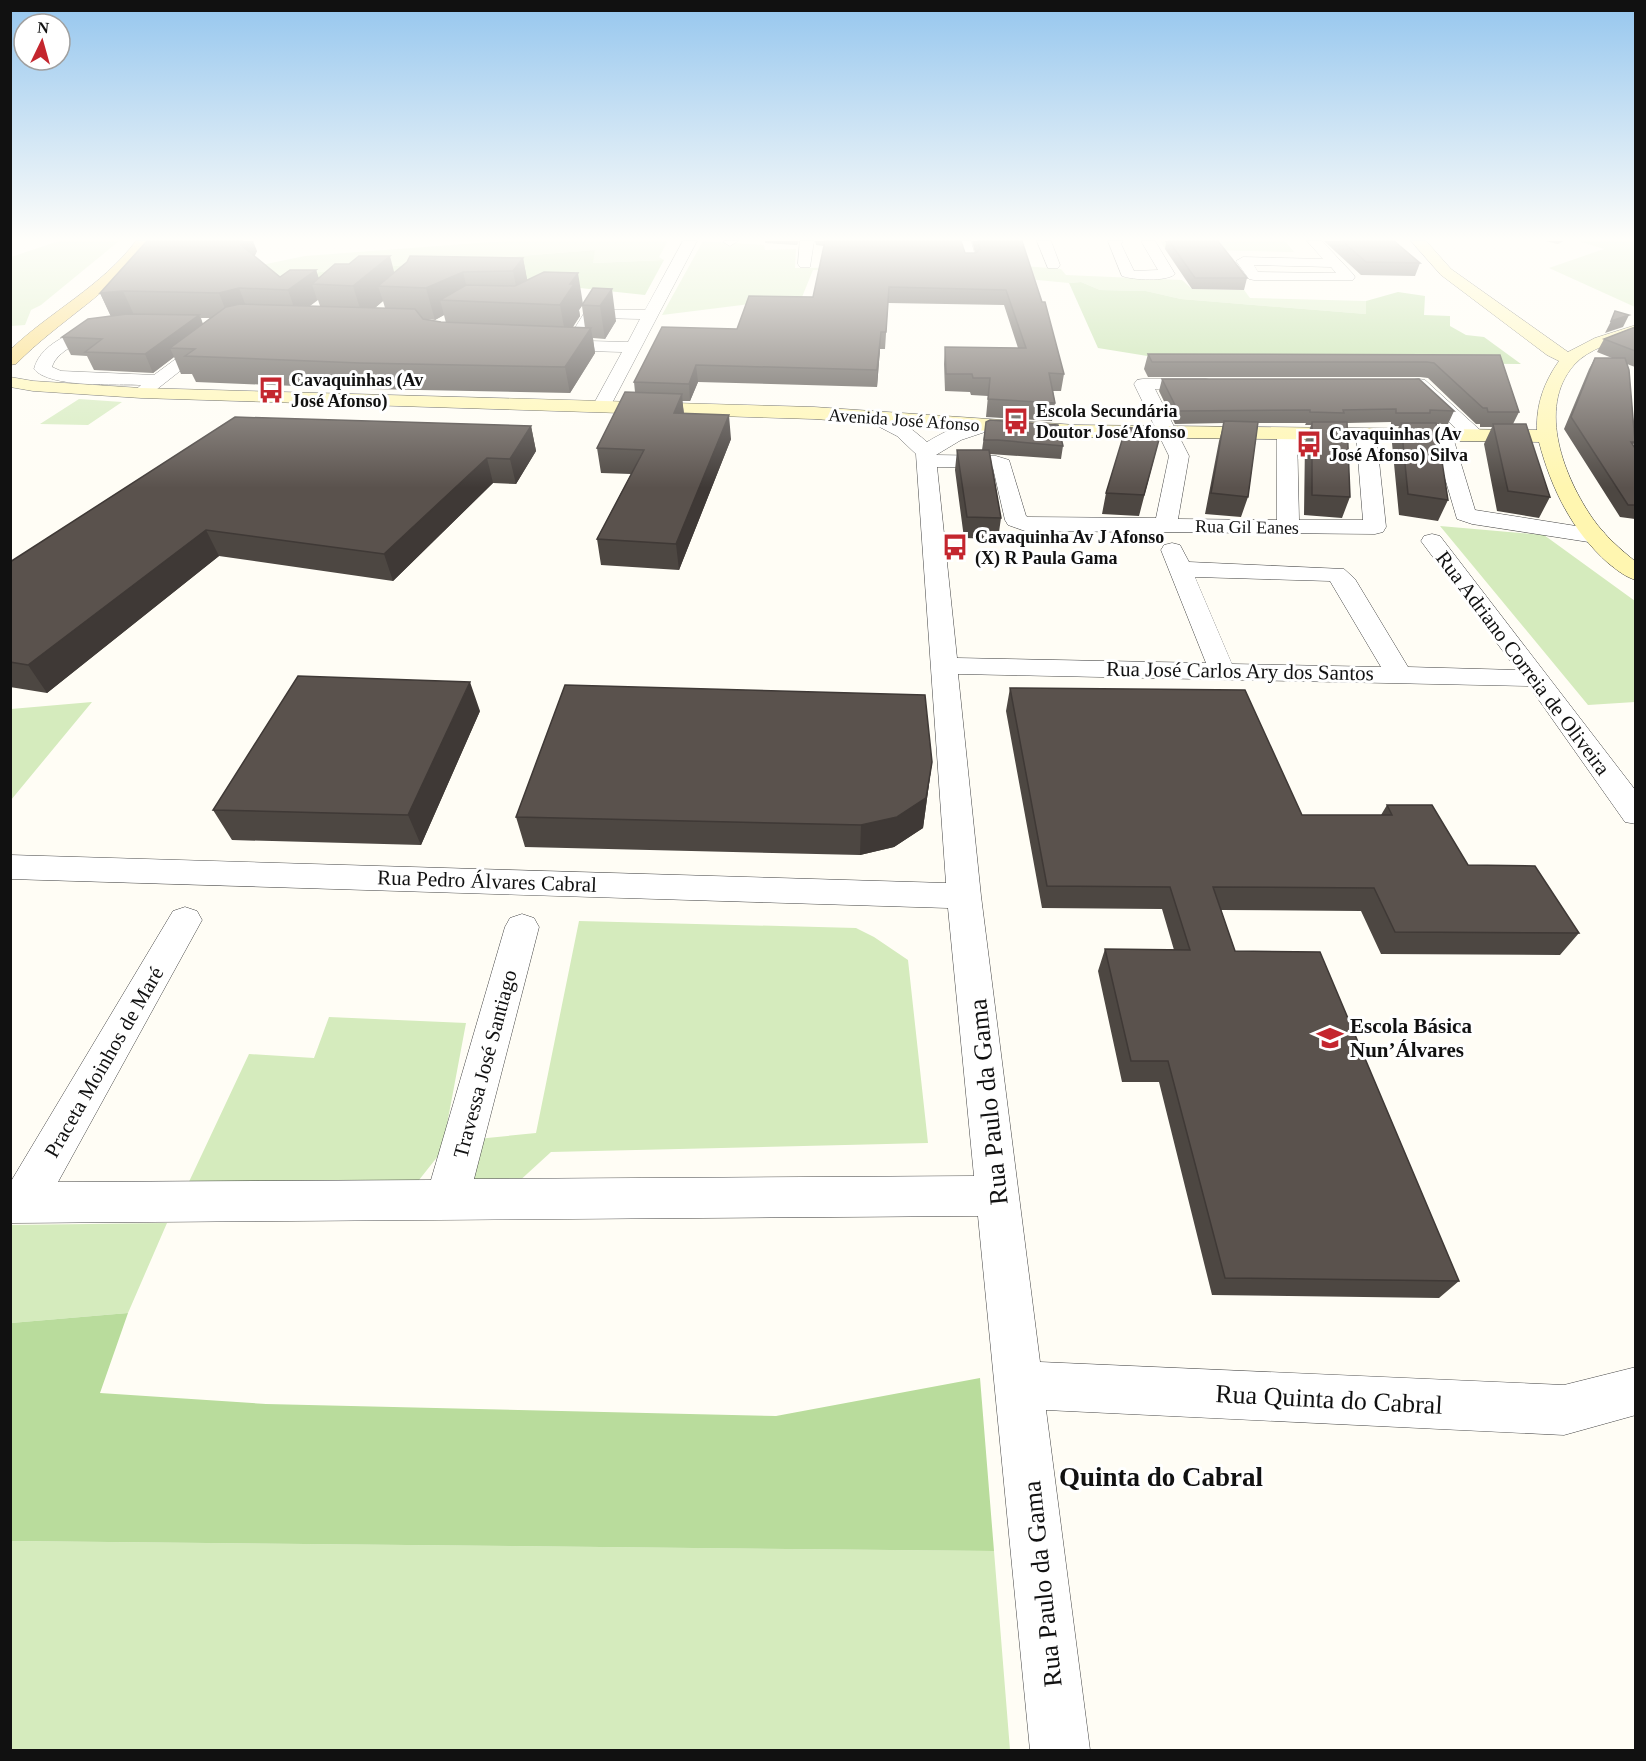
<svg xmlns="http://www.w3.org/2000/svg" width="1646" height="1761" font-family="Georgia,serif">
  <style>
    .green { fill: #d5ebbd }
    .forest { fill: #b9dc9c }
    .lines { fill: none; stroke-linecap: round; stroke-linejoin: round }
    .street-casing { stroke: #444; stroke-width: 1 }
    .secondary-casing { stroke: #333; stroke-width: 1 }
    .primary-casing { stroke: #222; stroke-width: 1 }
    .street { fill: #fff; fill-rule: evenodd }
    .secondary { fill: #fff6b0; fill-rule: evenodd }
    .primary { fill: #f9d66b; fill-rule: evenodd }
    .wall { fill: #4d4742; fill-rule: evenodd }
    .shaded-wall { fill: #3f3936 }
    .building { fill: #5a524d; stroke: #3f3936; stroke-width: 1.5 }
    .labels { text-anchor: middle; stroke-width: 6; stroke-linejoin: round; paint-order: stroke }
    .far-poi-label { font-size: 18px; font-weight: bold; fill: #111; stroke: #fff; text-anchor: start }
    .far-street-label { font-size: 18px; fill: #111; stroke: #fff }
    .street-label { font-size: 21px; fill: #111; stroke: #fff }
    .poi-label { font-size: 21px; font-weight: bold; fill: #111; stroke: #fff; text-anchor: start }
    .near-street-label { font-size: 26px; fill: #111; stroke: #fff }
    .near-neighbourhood-label { font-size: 27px; font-weight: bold; fill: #111; stroke: #fff }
  </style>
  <rect width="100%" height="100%" fill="#fffdf5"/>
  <!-- green -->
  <path class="green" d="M59,241H119L41,305L31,310L25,325L11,326V257Z
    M504,241H668L659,257L664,260L592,263L594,250L320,272L175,294L138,290L305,256Z
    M703,241L764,245L765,250L796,249L795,268L1024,266L1061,269L1066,275L1182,280L1192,289L1244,290L1250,298L1366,301V314L1181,299L1146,291L1100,290L1081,282L1069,283L950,272L813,270L800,302L773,301L662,315Z
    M1160,241H1285L1294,252L1165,249Z
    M1578,241H1635V307L1549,268L1604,249Z
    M79,399L122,402L88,425L40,424Z
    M1440,526L1544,535L1635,601V702L1588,705Z
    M92,702L11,800V709Z
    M579,921L856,928L874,937L908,960L928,1143L551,1152L516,1184L467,1180L477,1139L536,1133Z
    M329,1017L466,1023L442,1151L419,1180L187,1186L249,1054L314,1058Z
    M167,1223L128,1313L11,1323V1225Z
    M10,1541L994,1551L1010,1750H11Z"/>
  <!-- forest -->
  <path class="forest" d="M595,250L593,263L664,260L645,295L543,284L175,294L320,272Z
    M1081,282L1100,290L1146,291L1181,299L1366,314V301L1398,292L1425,296L1424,315L1450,316V326L1466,335L1484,337L1521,364L1222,362L1166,359L1098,348L1069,283Z
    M128,1313L100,1393L266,1404L776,1416L980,1378L994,1551L11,1541V1323Z"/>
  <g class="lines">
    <!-- street casing -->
    <g class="street-casing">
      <path id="street" d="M683,241H697L610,407L608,411H594L592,407L622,352L550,350L542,345L550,340L628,342L640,319L597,318L587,334L581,336L573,331L586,310H645Z
        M738,241L730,246L723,242L724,241Z
        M800,241H814L810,267H800L798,264Z
        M957,241H971L977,263L975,266H965Z
        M1037,241H1051L1060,265L1058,268H1048Z
        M1108,241H1123L1121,244L1134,271L1158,270L1141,241H1155L1175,274C1167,282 1133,280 1122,276Z
        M1307,241H1322L1353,274L1355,277L1353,280H1254L1249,279L1236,261L1243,257L1323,259ZM1254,265L1331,267L1336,273L1258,272Z
        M108,321L116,326L114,329C96,334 57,348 52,367L61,371L154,375L208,335L214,333L222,338L147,397H135L132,393L141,385C117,384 49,388 34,369C41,340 83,328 108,321Z
        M1143,379H1206L1212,380L1215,384L1212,388L1206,389H1155L1189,456L1178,519L1277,520V433L1280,429H1294L1297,433L1299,520H1363L1356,433L1359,429H1373L1376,433L1386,527L1383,532L1375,534L1025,531L1008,525L1005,520L993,468L937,467L957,658L1206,663L1161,550L1164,545L1172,543L1180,545L1189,562L1344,569L1355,579L1408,667L1517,670L1421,541L1424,536L1432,534L1440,536L1636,791V824L1625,822L1529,686L958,674L981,896L1040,1362L1564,1385L1636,1367V1415L1564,1435L1046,1410L1090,1750H1030L978,1216L10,1223V1183L173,911L185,907L197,911L202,920L58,1182L431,1180L505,927L510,918L522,914L534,918L539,927L474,1179L974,1176L948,908L10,879V855L946,883L916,454L897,436L868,421L866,417L868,413C888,408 913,430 927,442C944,432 971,417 991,422L994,426L991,430L961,440L936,455L996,456L1009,460L1026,516L1028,517L1156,518L1169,456L1134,384L1137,380ZM1195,577L1330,581L1381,667L1232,664Z
        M1419,379L1425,380L1480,430L1483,434L1480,438H1466L1413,388L1410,384L1413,380Z
        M1442,428L1449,430L1452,434L1475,510L1595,529L1603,531L1606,536L1603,541L1595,543L1472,524L1457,519L1432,434L1435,430Z"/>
    </g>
    <!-- secondary casing -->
    <g class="secondary-casing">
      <path id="secondary" d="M1411,241H1426L1451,269L1568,352L1595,338L1636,325V335C1615,342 1589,348 1574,365C1536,408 1565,479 1593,519C1605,536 1620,549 1636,562V580C1625,577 1617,570 1608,563C1572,531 1551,488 1539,442L1076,437L814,419L141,398L33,391L10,387V377L33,381L141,388L814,407L1076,425L1537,430C1536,405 1544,382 1559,361L1547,355L1441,275Z"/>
    </g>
    <!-- primary casing -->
    <g class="primary-casing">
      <path id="primary" d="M136,241H150C114,292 59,320 16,364L10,365V350C51,311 101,287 136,241Z"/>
    </g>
    <!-- street -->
    <use href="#street" class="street"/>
    <!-- secondary -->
    <use href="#secondary" class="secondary"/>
    <!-- primary -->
    <use href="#primary" class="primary"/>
  </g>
  <!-- wall -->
  <path class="wall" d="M765,241H799L797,245L765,243Z
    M815,241H961L965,253H975L972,241H1022L1064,374L1061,391H1053L1055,403L1052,421L986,417L988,396L971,395L970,392L945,391L944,364L945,347L1018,348L1004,305L888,303L885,349H880L877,387L698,382L690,401H682L684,413L731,439L679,570L601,565L597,539L631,474L601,473L597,448L635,392L634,382L737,329L813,297L824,246L816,245Z
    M1165,241H1218L1247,278L1244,290L1192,289L1165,249L1166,243Z
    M1324,241H1394L1420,263L1415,276L1361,275Z
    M1545,241H1564L1558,244Z
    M257,251L254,256L280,277L316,270L319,279L395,272L407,262L523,258L527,280L583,304L593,288L616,321L605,339L593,338L595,353L570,393L368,389L196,382L192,374H181L174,357L153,373L94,370L87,356L71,355L62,337L111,316L100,293ZM318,300L320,306H310ZM383,301L385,308H375ZM582,306L585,328L572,327L580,316L579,310ZM444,315L446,323L427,319L435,320ZM201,318H210L203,324Z
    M1635,327V367L1627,364L1635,442L1633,445L1635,448V519L1620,517L1564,429L1589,369L1595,358H1612L1597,352L1604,339Z
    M1148,354L1500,355L1519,412L1513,424L1550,497L1539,518L1497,511L1484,444L1492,427H1480V424H1476L1428,378L1420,377H1148L1144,369Z
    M1162,379L1454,411L1448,424H1436L1448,500L1438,521L1399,515L1392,443L1399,426H1391V422L1347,423L1350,497L1342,518L1304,515L1305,442L1311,425H1305L1306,423H1258L1248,497L1241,517L1205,514L1219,441L1224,423L1175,424L1159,391Z
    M986,422L1063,446L1061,459L990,454L1001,518L998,539L964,538L955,470L957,450H982Z
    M531,426L536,451L516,484L493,483L393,581L219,556L47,693L10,687V562Z
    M1161,432L1139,516L1102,514L1106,493Z
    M1010,688L1302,815H1381L1387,805L1468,865L1579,933L1560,955L1381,954L1361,911L1221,910L1235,951L1459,1281L1439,1298L1212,1295L1159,1082H1122L1098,971L1105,949L1174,950L1162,909L1042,908L1006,711Z
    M480,711L421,845L232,840L213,810Z
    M932,762L923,828L894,847L860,855L525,847L516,817Z"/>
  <!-- shaded-wall -->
  <path class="shaded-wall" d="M242,241H253L257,251L249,269L241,245Z
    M390,256L398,287L378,286L383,301L363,318L353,286Z
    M523,258L529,289L519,302L513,271Z
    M316,270L321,285L312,284L317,300L297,316L288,290Z
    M463,272L470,301L440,300L444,315L435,320L426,288Z
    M578,273L583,304L579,310L580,316L566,338L560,305L570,284Z
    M239,288L249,314L229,319L219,293Z
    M612,289L616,321L605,339L600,306Z
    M123,291L135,317L112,319L100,293Z
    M199,315L206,332L170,348L174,357L153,373L145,354Z
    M1629,315L1623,327L1605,333L1611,321Z
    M591,328L595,353L570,393L565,367Z
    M881,332L880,349L877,387V370Z
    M696,365L698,382L690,401L689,384Z
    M682,394L684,417L674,413Z
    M729,415L731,439L679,570L676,544Z
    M531,426L536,451L516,484L510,459Z
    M487,458L493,483L393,581L384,554Z
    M206,530L219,556L47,693L28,665Z
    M470,682L480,711L421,845L408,815Z
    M932,762L923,828L894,847L860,855L861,825Z"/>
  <!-- building -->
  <path class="building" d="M147,241H242L241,245L280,277L290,270H316L288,290L239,288L219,293L123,291L100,293Z
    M825,241H961L965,253H976L980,249L978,241H1022L1042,302H1045L1064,374L1049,373L1055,403L988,399L990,378H973L972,374H946L945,347L1026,348L1006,290L889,287L886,332H881L877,370L696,365L689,384L634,382L662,327L737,329L749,296L813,297Z
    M1169,241H1218L1247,278H1195Z
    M1342,241H1394L1420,263L1366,262Z
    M359,256H390L353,286L312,284L335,264H349Z
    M410,256L523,258L513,271L463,272L426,288L378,286L407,262Z
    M544,272L578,273L570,284H574L560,305L440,300L466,285L515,286Z
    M593,288L612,289L600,306L582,305Z
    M240,304L415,309L423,319L441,322L591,328L565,367L360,363L185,356L195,349L170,348L226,307Z
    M1615,311L1629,315L1611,321Z
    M127,314L199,315L145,354L85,352L102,339L62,337L88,319Z
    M1635,327V351L1604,339Z
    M1148,354L1500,355L1519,412H1488L1487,408H1483L1434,363L1427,362H1152Z
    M1595,358H1625L1629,370L1635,442H1631L1635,448V505H1628L1571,417Z
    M1162,379H1419L1454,411L1430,410V413H1396V409L1343,410L1344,413L1310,412V410L1178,411Z
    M625,392L682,394L674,413L729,415L676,544L597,539L644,450L597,448Z
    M235,417L531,426L510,459L487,458L384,554L206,530L28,665L10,662V562Z
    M990,420L1058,425L1063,446L998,440H984L986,422Z
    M1224,421L1258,422L1248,497L1211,493Z
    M1312,422H1347L1350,497L1312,495Z
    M1401,423H1436L1448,500L1408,494Z
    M1493,424H1526L1550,497L1508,491Z
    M1126,427L1161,432L1144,495L1106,493Z
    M957,450H989L1001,518L967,517Z
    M298,676L470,682L408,815L213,810Z
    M565,685L925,695L932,762L926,798L897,817L861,825L516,817Z
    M1010,688L1245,690L1302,815H1392L1387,805H1432L1468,865L1535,866L1579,933L1395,932L1374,888L1213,887L1235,951L1320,952L1459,1281L1225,1278L1168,1061H1131L1105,949L1190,950L1170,887L1047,886Z"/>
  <!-- sky -->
  <linearGradient id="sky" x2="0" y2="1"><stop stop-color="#95c6ee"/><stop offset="0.49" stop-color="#fffefa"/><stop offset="1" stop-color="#fffefa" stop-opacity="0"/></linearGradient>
  <rect width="1646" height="488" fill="url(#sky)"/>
  <!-- icons -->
  <defs>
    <g id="bus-bare" transform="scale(2.07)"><path d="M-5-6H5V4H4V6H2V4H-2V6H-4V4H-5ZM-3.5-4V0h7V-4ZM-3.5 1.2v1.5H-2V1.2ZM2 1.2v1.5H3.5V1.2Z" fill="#c4262e" stroke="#fff" stroke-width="2.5" paint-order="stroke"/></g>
    <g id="school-bare" transform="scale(2.07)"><path d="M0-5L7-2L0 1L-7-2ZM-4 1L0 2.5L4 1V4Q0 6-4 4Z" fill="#c4262e" stroke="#fff" stroke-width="2.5" paint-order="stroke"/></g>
  </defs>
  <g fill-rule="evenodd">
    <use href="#bus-bare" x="271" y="390"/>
    <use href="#bus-bare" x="1016" y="421"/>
    <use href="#bus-bare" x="1309" y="444"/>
    <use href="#bus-bare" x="955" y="547"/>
    <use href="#school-bare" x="1330" y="1038"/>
  </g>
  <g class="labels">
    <!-- far-poi labels -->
    <g class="far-poi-label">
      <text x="291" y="386">Cavaquinhas (Av<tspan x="291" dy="21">José Afonso)</tspan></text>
      <text x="1036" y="417">Escola Secundária<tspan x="1036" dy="21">Doutor José Afonso</tspan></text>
      <text x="1329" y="440">Cavaquinhas (Av<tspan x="1329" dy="21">José Afonso) Silva</tspan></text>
      <text x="975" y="543">Cavaquinha Av J Afonso<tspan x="975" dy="21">(X) R Paula Gama</tspan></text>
    </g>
    <!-- far-street labels -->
    <g class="far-street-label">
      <text transform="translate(904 420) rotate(4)" y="6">Avenida José Afonso</text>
      <text transform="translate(1247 527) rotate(1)" y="6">Rua Gil Eanes</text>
    </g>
    <!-- street labels -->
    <g class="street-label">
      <text transform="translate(1523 663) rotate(53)" y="7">Rua Adriano Correia de Oliveira</text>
      <text transform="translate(1240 671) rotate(1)" y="7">Rua José Carlos Ary dos Santos</text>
      <text transform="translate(487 881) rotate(2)" y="7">Rua Pedro Álvares Cabral</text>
      <text transform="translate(104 1062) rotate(-60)" y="7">Praceta Moinhos de Maré</text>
      <text transform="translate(485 1064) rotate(-75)" y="7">Travessa José Santiago</text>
    </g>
    <!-- poi labels -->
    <g class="poi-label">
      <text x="1350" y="1033">Escola Básica<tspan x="1350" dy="24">Nun’Álvares</tspan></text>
    </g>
    <!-- near-street labels -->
    <g class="near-street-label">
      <text transform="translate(988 1102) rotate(-96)" y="9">Rua Paulo da Gama</text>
      <text transform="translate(1329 1399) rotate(3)" y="9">Rua Quinta do Cabral</text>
      <text transform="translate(1042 1584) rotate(-96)" y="9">Rua Paulo da Gama</text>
    </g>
    <!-- near-neighbourhood labels -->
    <g class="near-neighbourhood-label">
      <text x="1161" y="1486">Quinta do Cabral</text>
    </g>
  </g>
  <!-- border -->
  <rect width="1646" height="1761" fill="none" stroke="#111111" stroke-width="24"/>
  <!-- north arrow -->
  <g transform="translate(42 42) rotate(5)"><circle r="28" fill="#ffffff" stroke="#a0a0a0" stroke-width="1.5"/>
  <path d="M0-4.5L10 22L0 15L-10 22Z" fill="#c4262e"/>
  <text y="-9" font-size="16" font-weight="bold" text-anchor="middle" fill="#111111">N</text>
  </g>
</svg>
